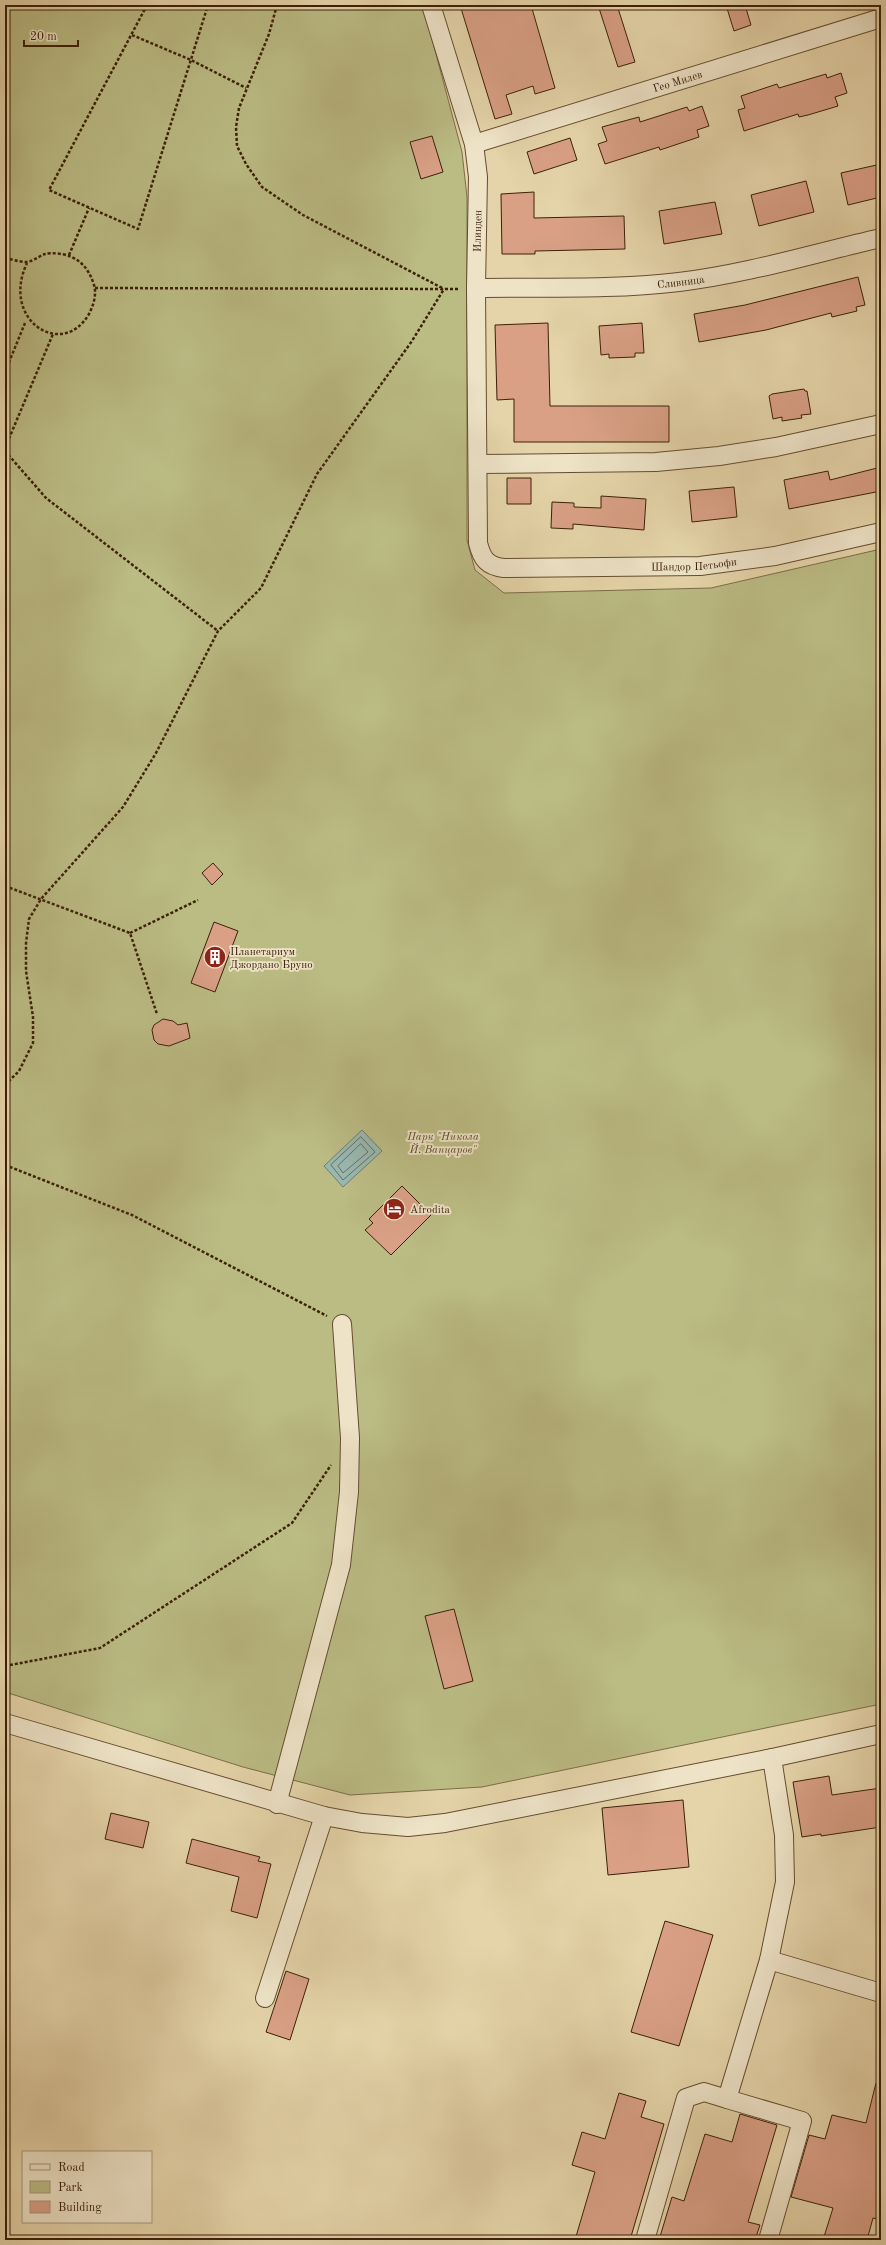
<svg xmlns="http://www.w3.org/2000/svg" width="886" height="2245" font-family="'Old Standard TT',serif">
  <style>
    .green { fill: #bbbb84; stroke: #7c6e46 }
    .water { fill: #98b7b0; stroke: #737b6d }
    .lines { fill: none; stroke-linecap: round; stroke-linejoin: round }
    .shore { stroke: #6a6c5c; stroke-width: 1 }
    .building { fill: #d9a086; stroke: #3c2008 }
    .minor-casing { stroke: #664d30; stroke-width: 20 }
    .path { stroke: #3c2008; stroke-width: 2.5; stroke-dasharray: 3 2; stroke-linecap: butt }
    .minor { stroke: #eee3c7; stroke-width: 18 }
    .labels { text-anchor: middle; stroke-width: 3.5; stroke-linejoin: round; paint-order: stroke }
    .street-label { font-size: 11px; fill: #3c2008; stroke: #eee3c7 }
    .poi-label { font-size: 11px; fill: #3c2008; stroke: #eee3c7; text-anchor: start }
    .park-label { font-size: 11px; font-style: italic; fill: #5c4727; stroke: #eee3c7 }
  </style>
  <rect width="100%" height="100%" fill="#e5d4a9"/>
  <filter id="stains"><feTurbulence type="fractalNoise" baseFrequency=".005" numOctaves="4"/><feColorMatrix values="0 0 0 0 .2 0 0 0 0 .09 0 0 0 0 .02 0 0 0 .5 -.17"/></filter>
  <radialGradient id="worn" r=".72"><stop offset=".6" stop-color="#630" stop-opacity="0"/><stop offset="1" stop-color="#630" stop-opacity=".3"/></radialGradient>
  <!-- green -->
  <path class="green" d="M5,5H423L462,152L467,197V540L475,570L504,593L711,588L881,549V1704L482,1787L350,1795L243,1767L5,1692Z"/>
  <!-- water -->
  <path class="water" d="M362,1130L382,1151L343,1187L324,1166Z"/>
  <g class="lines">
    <!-- shore -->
    <path class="shore" d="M361,1137L375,1152L343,1180L331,1165Z
      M361,1144L368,1152L343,1173L338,1166Z"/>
  </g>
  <!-- building -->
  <path class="building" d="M460,5H531L555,88L535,94L533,86L506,95L512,114L495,119Z
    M598,5H617L635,62L618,67Z
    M726,5H745L751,25L734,31Z
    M841,73L847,93L835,97L838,106L808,115L799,117L798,114L744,131L738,110L745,108L741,96L777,84L779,88L826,74L827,78Z
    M702,106L709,126L697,130L699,137L660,150L659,147L605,164L598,144L607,141L602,127L639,117L640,122L687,107L689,111Z
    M432,136L443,172L421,179L410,142Z
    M570,138L577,160L534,174L527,152Z
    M881,164V197L848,205L841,173Z
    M806,181L814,212L759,226L751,195Z
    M534,192V218L624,216L625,249L535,251V254H502L501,194Z
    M715,202L722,234L664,244L659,211Z
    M858,277L865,305L856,307L857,311L832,317L831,313L766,330L699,342L694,314L745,305Z
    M548,323L550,406H669V442H514V399L497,400L495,325Z
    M642,323L644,353H635V357L609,358V354L601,355L599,326Z
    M804,389L805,391H807L811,414L801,415L802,418L782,421V417L773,419L769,396L772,394Z
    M881,467V491L789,509L784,480L828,471L830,480Z
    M507,478H531V504H507Z
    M734,487L737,517L692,522L689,491Z
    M601,496L646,499L644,530L573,524V529L551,528L552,502L574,503V507L601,508Z
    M213,863L223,874L212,885L202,873Z
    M214,922L238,931L215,992L191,983Z
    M163,1019L173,1021L178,1025L187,1023L190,1038L169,1046L158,1044L154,1040L152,1030L154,1025Z
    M402,1186L431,1215L391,1255L365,1230L373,1223L369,1219Z
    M454,1609L473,1681L444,1689L425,1616Z
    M829,1776L832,1795L881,1788V1827L821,1836V1834L802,1837L793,1782Z
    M683,1800L689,1867L608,1875L602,1808Z
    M111,1813L149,1822L143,1848L105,1839Z
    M192,1839L260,1857L258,1861L271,1864L257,1918L231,1911L239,1877L186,1863Z
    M665,1921L713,1935L679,2046L631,2032Z
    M286,1971L309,1979L290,2040L266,2032Z
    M876,2083L881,2084V2220L873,2218L867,2240H823L833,2208L791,2197L809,2135L825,2139L832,2115L866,2123Z
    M619,2093L646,2101L641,2117L664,2124L630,2240H575L595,2172L572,2165L582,2132L605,2139Z
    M740,2114L777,2125L748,2222L760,2225L755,2240H659L672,2197L684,2201L705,2134L732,2142Z"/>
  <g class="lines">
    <!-- minor casing -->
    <g class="minor-casing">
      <g id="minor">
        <path id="s1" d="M431,5L474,144L478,177L476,288L478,543C482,559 487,566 504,568L700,566L775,556L881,532"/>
        <path id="s2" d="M474,144L881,18"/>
        <path id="s3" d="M476,288C544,287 612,290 679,282C747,274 815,253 881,238"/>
        <path d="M478,464L656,462L719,456L776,447L881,424"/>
        <path d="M5,1723L324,1816L362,1823L408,1827L445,1823L772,1758L881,1734"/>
        <path d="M277,1804L341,1565L349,1492L350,1438L342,1324"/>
        <path d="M769,1960L881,1993"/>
        <path d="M265,1998L324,1816"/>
        <path d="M727,2099L802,2121L768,2240"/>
        <path d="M645,2240L686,2098L704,2092L727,2099L769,1960L785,1882L784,1835L772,1758"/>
      </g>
    </g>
    <!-- path -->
    <path class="path" d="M147,5L49,190L138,229L208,5
      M277,5L269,34L239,108L236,127L237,146L246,164L262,187L303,215L444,289
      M132,35L191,60L246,88
      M69,255L89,208
      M5,258C11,259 19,262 26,262C32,262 39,256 45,254C50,252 64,254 69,256C83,261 90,272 94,285C97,295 93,306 89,314C62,360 0,320 27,263
      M95,288L458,289
      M5,372L25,323
      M5,448L53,334
      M5,451L46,498L218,631
      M5,886L130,933L157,1014
      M130,933L198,900
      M5,1085L19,1071L33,1043V1017L26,971V943L29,919L41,899L123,807L156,753L218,631L261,588L317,474L412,341L444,289
      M5,1165L132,1215L327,1316
      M5,1666L100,1648L292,1523L331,1465"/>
    <!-- minor -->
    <use href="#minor" class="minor"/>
  </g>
  <!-- icons -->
  <defs>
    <g id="building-disc" transform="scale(1.15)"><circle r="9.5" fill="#8f2418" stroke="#eee3c7"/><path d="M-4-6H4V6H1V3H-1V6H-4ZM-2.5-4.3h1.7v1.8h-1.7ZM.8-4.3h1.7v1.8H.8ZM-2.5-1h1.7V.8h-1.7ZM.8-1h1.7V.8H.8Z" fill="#fff"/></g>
    <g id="hotel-disc" transform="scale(1.15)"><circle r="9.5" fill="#8f2418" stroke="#eee3c7"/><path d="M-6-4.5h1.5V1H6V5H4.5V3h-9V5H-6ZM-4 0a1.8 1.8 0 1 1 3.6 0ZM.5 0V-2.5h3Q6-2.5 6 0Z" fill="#fff"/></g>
  </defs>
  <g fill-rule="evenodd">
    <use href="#building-disc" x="215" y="957"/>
    <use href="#hotel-disc" x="394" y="1209"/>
  </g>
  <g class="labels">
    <!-- street labels -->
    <g class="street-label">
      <text dy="4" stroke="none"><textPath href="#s2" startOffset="213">Гео Милев</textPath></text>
      <text transform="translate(477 231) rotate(-89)" y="4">Илинден</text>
      <text dy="4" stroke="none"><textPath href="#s3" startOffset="205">Сливница</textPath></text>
      <text dy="4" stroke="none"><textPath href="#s1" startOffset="774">Шандор Петьофи</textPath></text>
    </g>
    <!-- poi labels -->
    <g class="poi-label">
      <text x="230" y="955">Планетариум<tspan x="230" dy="13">Джордано Бруно</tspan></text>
      <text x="410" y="1213">Afrodita</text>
    </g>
    <!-- park labels -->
    <g class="park-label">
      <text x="443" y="1140">Парк "Никола<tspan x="443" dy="13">Й. Вапцаров"</tspan></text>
    </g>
  </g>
  <!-- margin -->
  <rect width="886" height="2245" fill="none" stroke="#e5d4a9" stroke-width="20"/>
  <rect x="6" y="6" width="874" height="2233" fill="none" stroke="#3c2008" stroke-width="2"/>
  <rect x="10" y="10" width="866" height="2225" fill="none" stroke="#3c2008"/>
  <!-- legend -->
  <rect x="22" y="2151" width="130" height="72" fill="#eee3c7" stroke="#a7957b"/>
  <rect x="30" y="2164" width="20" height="6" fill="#eee3c7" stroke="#a7957b"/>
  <text x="58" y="2171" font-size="12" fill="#3c2008">Road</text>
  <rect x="30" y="2181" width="20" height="12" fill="#bbbb84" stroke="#a7957b"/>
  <text x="58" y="2191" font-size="12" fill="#3c2008">Park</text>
  <rect x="30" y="2201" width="20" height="12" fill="#d9a086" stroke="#a7957b"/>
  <text x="58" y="2211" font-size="12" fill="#3c2008">Building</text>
  <!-- scale -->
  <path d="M24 40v6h54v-6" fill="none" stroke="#3c2008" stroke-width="2"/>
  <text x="30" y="40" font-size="12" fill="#3c2008" stroke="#eee3c7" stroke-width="3" paint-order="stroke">20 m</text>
  <rect width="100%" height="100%" filter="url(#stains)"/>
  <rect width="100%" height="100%" fill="url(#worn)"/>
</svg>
